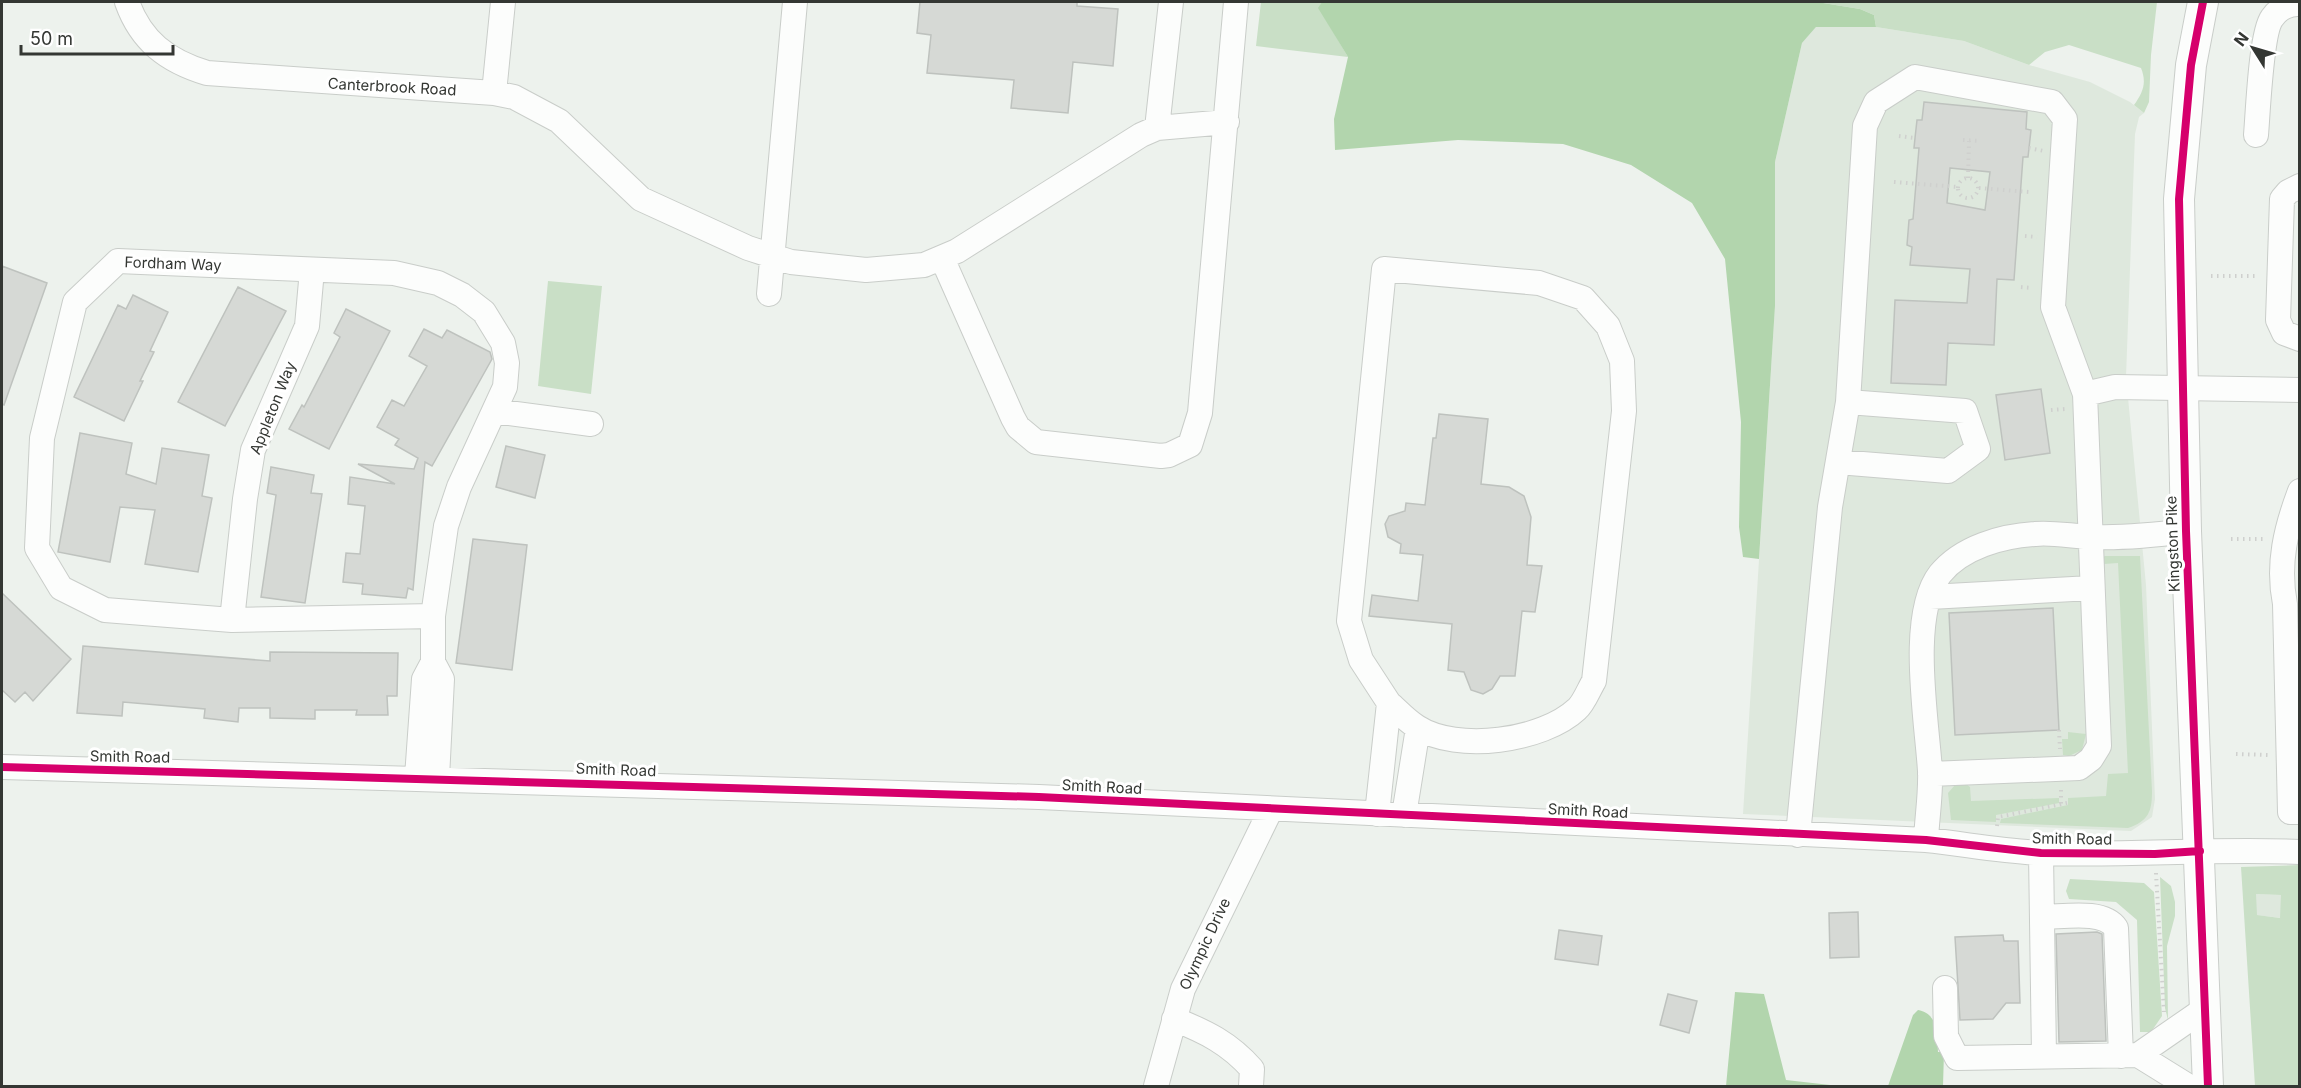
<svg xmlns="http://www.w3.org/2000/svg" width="2301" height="1088" font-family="Inter,sans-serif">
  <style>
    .built { fill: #dee8dd }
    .green { fill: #c9dfc6; fill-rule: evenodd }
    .forest { fill: #b2d5ad }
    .building { fill: #d6d9d5; stroke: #bec2be; stroke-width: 1.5; fill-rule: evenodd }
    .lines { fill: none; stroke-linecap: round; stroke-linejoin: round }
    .minor-casing { stroke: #c9cdc9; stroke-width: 26 }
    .major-casing { stroke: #c9cdc9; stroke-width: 32 }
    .path { stroke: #cfd0ce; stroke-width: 4; stroke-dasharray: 1.5 4.5; stroke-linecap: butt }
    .minor { stroke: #fcfdfc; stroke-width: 24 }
    .major { stroke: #fcfdfc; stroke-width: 30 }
    .cycleway-casing { stroke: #fff; stroke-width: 11 }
    .cycleway { stroke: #d6006c; stroke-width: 8 }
    .labels { text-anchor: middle; stroke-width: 6; stroke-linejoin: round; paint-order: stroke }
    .street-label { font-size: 15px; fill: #343733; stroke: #fff }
  </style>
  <rect width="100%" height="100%" fill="#edf2ed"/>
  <!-- built -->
  <path class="built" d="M1816,27H1876L1964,41L2029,65L2090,82L2130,102L2144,113L2139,117L2135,134L2126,377L2146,585L2155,799L2152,817L2131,831L1743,814L1775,306V162L1802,43Z
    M2256,894L2281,895V918L2256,915Z"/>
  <!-- green -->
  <path class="green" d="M1261,2H1322L1319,8L1348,57L1256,46Z
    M1817,2H2157L2151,55L2149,102L2144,113L2134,105C2143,92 2147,83 2141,68L2069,45L2045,52L2029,65L1964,41L1876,27L1874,15L1860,9Z
    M548,281L602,286L591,394L538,386Z
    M2105,556H2140L2152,791C2152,811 2149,821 2128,828L2000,823L2001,819L2068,805V798L2106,796L2108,774L2128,773L2118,563L2104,564L2102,557Z
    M2068,732L2086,734L2082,750L2069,756L2063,755L2062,739H2068Z
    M1966,784L1970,787L1971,801L2059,798V803L1996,815V822L1951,820L1948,793L1955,785Z
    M2299,865V1086H2255L2241,867ZM2256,894L2281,895L2280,918L2257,915Z
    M2160,877L2171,886L2175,902V916L2167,946L2168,1020L2165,1008Z
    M2070,879L2144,883L2154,892L2162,1016L2151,1032H2140L2137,920L2116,902L2069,899L2066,891Z"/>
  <!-- forest -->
  <path class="forest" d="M1322,2H1817L1860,9L1874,15L1876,27H1816L1802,43L1775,162V306L1759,559L1743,557L1739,527L1741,422L1725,259L1692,203L1631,165L1563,144L1458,140L1335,150L1334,119L1348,57L1318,8Z
    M1735,992L1764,994L1786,1080L1839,1086H1726Z
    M1918,1010C1939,1014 1937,1035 1938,1052H1944L1943,1086H1888L1913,1015Z"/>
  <!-- building -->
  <path class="building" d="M920,2H1077V6L1118,9L1113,66L1073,62L1068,113L1011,108L1014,80L927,73L931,35L917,33Z
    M1924,102L2027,112L2026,129L2031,130L2028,157H2023L2014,280L1997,279L1994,345L1948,343L1946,385L1891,383L1895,300L1967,303L1970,269L1910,265L1912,247L1907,245L1909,220L1913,219L1919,148H1914L1915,138L1917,120H1922ZM1950,168L1990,172L1985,210L1947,203Z
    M2,266L47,283L4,405L2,404Z
    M238,287L286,311L225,426L178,402Z
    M133,295L168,312L150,351L154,352L140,381H143L124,421L74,397L118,305L126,309Z
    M346,309L390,331L329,449L289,429L302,405L304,407L340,337L334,333Z
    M424,329L442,338L447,330L490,352L492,359L432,466L425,462L413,590L408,588L406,598L362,594L363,584L343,582L346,553L360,554L365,506L348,504L350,477L395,484L358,464L414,469L418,458L395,445L399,439L377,427L392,400L404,406L427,366L409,356Z
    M2041,389L2050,453L2005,460L1996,395Z
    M1439,414L1488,419L1481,484L1509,487L1524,496L1531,517L1527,565L1542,566L1535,612L1522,611L1515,676H1500L1492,689L1483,694L1471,690L1464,672L1448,670L1452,624L1369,616L1372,595L1418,601L1423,555L1400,553L1401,544L1388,537L1385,524L1389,516L1405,511L1406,503L1425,505L1433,438H1436Z
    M80,433L132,443L126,474L156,484L162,448L209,455L202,496L212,498L198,572L145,564L155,510L120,507L110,562L58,552Z
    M506,446L545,455L535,498L496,487Z
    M271,467L314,475L311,493L322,494L305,603L261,597L276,495L267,493Z
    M473,539L527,545L512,670L456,663Z
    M2,593L71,659L33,701L25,692L15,702L2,690Z
    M2053,608L2059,730L1955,735L1949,613Z
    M83,646L270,661V652L398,653L397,696H387L388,715H356L357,710H315V719L270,718V708H239L238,722L204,718L205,709L123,702L122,716L77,713Z
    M1858,912L1859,957L1830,958L1829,913Z
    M1559,930L1602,936L1598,965L1555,959Z
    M2097,932L2102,934L2106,1041L2059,1042L2056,934Z
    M2003,935L2004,941H2018L2020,1003H2006L1993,1019L1960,1020L1955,937Z
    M1668,994L1697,1001L1689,1033L1660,1025Z"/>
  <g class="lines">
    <!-- minor casing -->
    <g class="minor-casing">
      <path id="minor" d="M127,2C141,41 167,61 207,73L494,93L514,97L559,121L641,199L748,248L791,262L866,270L924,265L957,251L1141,135L1157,128L1227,122
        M494,93L503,2
        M1157,128L1171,2
        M2256,135C2258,112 2261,33 2272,18C2278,9 2289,3 2300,4
        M2300,186L2288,192L2282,199L2278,320L2284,333L2300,339
        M942,258L1013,418L1018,427L1036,442L1161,456L1169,455L1190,445L1200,413L1236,2
        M769,294L795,2
        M2085,394L2115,387L2300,390
        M494,411L591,424
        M1838,462L1948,471L1978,449L1965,411L1848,402
        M2300,491C2286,528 2277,564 2285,604L2290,812H2300
        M1930,597L2091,588
        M232,620L245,499L253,450L307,326L312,270
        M433,662L442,679L437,778
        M2,767L1039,797L1926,840C1965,844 2005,852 2044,853C2129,856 2214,848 2300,852
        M417,777L424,679L433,662V616L446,526L459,487L505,387L507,363L503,343L484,312L462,295L438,283L394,273L118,261L75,302L42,438L37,548L61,588L105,610L232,620L433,616
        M1377,814L1389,703L1361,660L1349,621L1384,269L1539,283L1583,298L1608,326L1622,361L1624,411L1594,681C1589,689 1584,703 1577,709C1543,741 1457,753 1417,727C1407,721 1398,711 1389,703
        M1404,815L1418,728
        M1798,835L1830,507L1848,402L1865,126L1876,102L1915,77L2052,102L2065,119L2053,307L2085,394L2099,746L2091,759L2079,768L1930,774
        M1926,840C1927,817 1931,794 1930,771C1927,721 1908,615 1940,574C1962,547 2002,536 2035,534C2054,532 2075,537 2094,537C2125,538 2155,535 2186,531
        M2041,853L2044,1056
        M2042,917C2063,917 2103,909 2116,928L2121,1056
        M1945,988L1946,1036L1957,1058L2138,1055L2188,1086
        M1174,1019C1206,1032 1229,1043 1252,1069L1251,1086
        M2138,1055L2206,1008
        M1156,1086L1183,989L1271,809"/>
    </g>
    <!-- major casing -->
    <g class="major-casing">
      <path id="major" d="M2203,2L2191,65L2179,199L2186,531L2208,1086"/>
    </g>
    <!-- path -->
    <path class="path" d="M1899,136L1915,138
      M1963,140L1981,141
      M2029,148L2044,151
      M1958 188a10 10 0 1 1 20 0a10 10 0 1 1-20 0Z
      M1968,178L1969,141
      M1894,182L1958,187
      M1979,188L2029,192
      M2025,236L2037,237
      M2211,276H2258
      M2021,287L2032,288
      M2051,410L2065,409
      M2231,539H2264
      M2059,730L2060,749
      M2236,754L2268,755
      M2061,790V804
      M1997,826L1998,817L2067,803
      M2156,873L2164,1012"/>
    <!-- minor -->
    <use href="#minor" class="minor"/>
    <!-- major -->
    <use href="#major" class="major"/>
    <!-- cycleway casing -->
    <g class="cycleway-casing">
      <path id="cycleway" d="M2203,2L2191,65L2179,199L2186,531L2208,1086
        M2,767L1039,797L1926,840L2041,853L2155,854L2200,851"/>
    </g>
    <!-- cycleway -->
    <use href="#cycleway" class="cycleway"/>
  </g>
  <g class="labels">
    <!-- street labels -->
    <g class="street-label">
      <text transform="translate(392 87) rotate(3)" y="5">Canterbrook Road</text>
      <text transform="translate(173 264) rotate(2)" y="5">Fordham Way</text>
      <text transform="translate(273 408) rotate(-68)" y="5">Appleton Way</text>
      <text transform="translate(2173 544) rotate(-92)" y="5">Kingston Pike</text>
      <text transform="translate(130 757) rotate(1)" y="5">Smith Road</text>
      <text transform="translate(616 770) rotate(2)" y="5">Smith Road</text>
      <text transform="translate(1102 787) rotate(3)" y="5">Smith Road</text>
      <text transform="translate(1588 811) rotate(3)" y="5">Smith Road</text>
      <text transform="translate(2072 839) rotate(1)" y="5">Smith Road</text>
      <text transform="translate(1205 944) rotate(-65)" y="5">Olympic Drive</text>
    </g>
  </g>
  <!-- border -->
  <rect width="2301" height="1088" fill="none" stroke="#343733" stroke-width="6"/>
  <!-- north arrow -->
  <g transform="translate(2253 48) rotate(307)" stroke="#ffffff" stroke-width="4.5" paint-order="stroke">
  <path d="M0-4.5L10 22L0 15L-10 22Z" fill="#343733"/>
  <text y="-9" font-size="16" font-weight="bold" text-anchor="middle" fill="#343733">N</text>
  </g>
  <!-- scale -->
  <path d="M21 45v9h152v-9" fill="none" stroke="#343733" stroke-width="3"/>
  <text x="30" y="45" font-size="18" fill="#343733" stroke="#ffffff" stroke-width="4.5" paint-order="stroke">50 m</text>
</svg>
